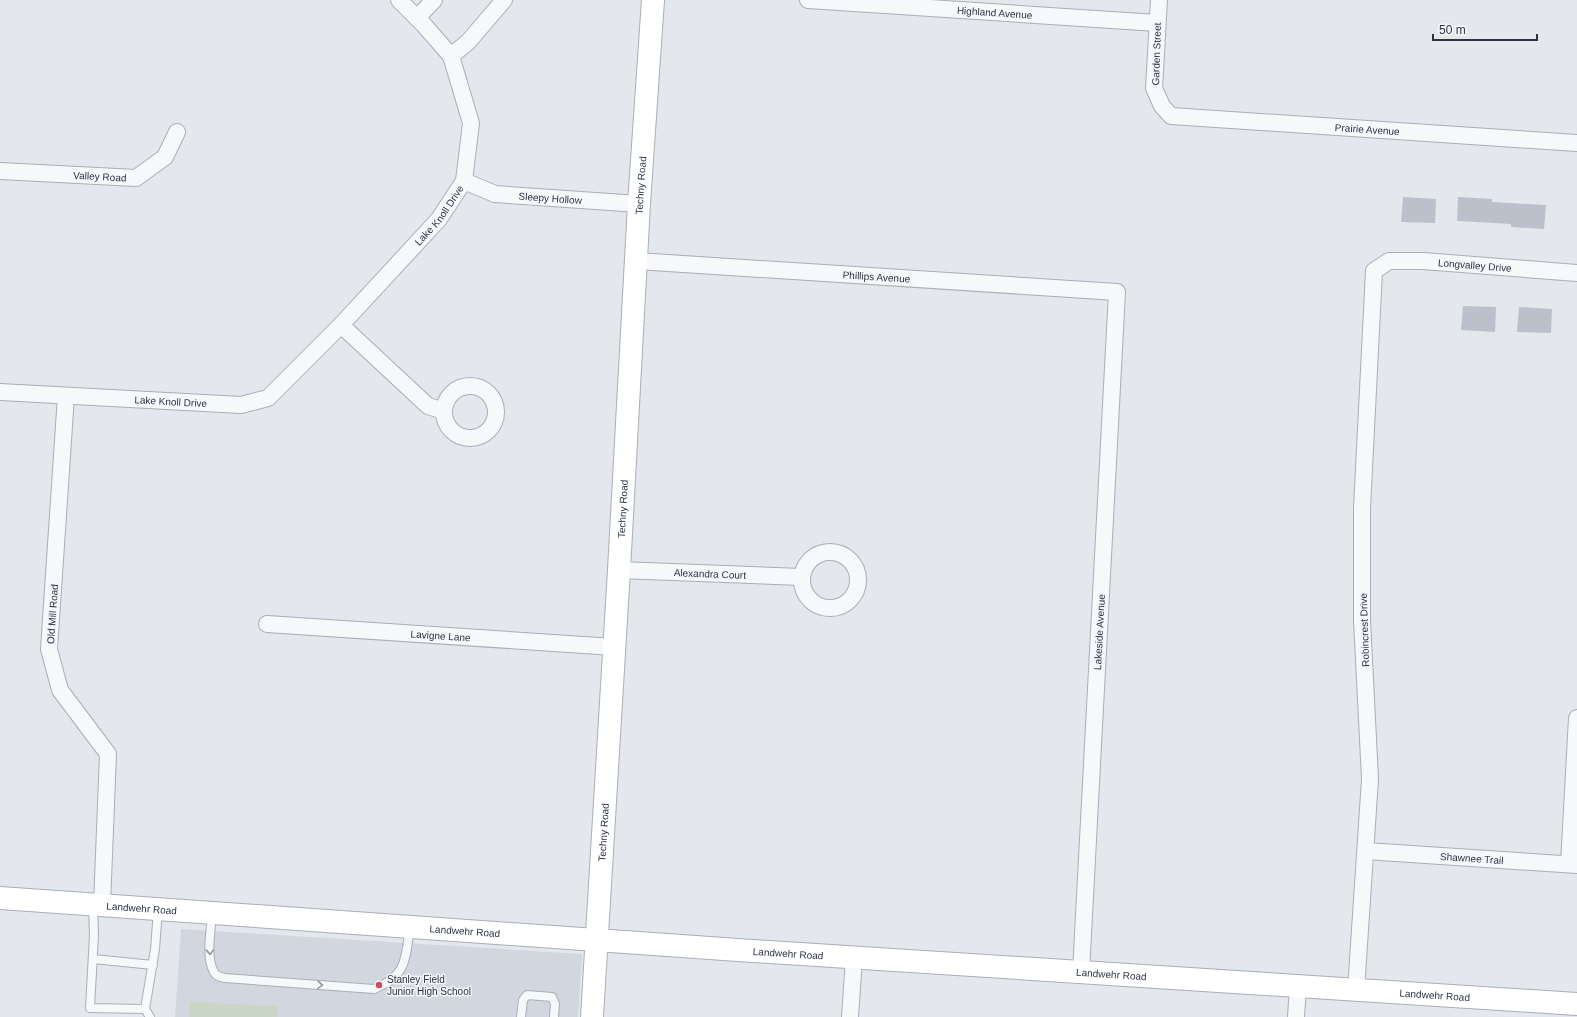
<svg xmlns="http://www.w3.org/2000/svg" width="1577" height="1017" font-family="Arial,sans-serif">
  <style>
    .built { fill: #d2d6de }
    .green { fill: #c9d6c5 }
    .building { fill: #bbc0ca }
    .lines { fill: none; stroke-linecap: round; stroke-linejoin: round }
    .lane-casing { stroke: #a9aeb7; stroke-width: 10 }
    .street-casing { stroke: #a9aeb7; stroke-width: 18 }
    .secondary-casing { stroke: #a9aeb7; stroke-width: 24 }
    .lane { stroke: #f7f8fa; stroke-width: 8 }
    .street { stroke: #f7f8fa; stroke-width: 16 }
    .secondary { stroke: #fff; stroke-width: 22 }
    .oneway { stroke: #9196a0 }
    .poi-dot { fill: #d1495b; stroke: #f4f6f9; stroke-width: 1.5 }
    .labels { text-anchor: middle; stroke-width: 3; stroke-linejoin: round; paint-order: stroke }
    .street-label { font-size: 10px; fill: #2b3445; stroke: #f4f6f9 }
    .poi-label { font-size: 10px; fill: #2b3445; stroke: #f4f6f9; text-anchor: start }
  </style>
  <rect width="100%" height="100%" fill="#e4e7ec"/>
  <!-- built -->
  <path class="built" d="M181,929L582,954L578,1017H175Z"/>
  <!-- green -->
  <path class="green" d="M190,1002L278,1006L277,1017H190Z"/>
  <!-- building -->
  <path class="building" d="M1403,197L1436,199L1435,223L1401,222Z
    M1458,197L1492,199V202L1546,205L1544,229L1511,227V224L1457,221Z
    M1463,306L1496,307L1495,332L1461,330Z
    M1519,307L1552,309L1551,333L1517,332Z"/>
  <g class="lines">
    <!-- lane casing -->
    <g class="lane-casing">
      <path id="lane" d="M93,905L94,935L90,1008L145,1009L150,1017
        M212,914C211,929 206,956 213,970C215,976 220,977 225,978L374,989C408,975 405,959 410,927
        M93,959L153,965
        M145,1009L155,949L158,910
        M521,1017L523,1000L527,995L552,997L555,1004L554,1017"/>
    </g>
    <!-- street casing -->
    <g class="street-casing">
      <g id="street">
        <path id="s1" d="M808,0L1157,23"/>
        <path id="s2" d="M1159,0L1154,88L1162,106L1171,116L1577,143"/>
        <path d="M417,18L434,0"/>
        <path d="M451,56L468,42L504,0"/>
        <path id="s3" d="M0,171L136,178L165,157L177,132"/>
        <path id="s4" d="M464,181L495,194L639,204"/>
        <path id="s5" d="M637,261L1117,292L1081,972"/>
        <path d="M341,325L428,406L444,411"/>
        <circle cx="470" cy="412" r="26"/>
        <path id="s6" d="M0,392L241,405L268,398L341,325L439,219L464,181L471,123L451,56L424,25L399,0"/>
        <path d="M66,396L49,649L60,690L108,754L102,905"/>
        <circle cx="830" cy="580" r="28"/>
        <path id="s7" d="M619,570L802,577"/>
        <path id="s8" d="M267,624L614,647"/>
        <path id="s9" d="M1366,851L1577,865"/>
        <path d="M1569,864L1577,718"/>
        <path id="s10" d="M1356,990L1370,779L1362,620V508L1374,271L1389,261H1423L1577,273"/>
        <path d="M850,1017L854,958"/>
        <path d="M1296,1017L1298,986"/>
      </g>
    </g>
    <!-- secondary casing -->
    <g class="secondary-casing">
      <g id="secondary">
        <path id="s11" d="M0,898L738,950L1577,1004"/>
        <path id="s12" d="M592,1017L619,570L639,204L653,0"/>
      </g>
    </g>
    <!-- lane -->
    <use href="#lane" class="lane"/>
    <!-- street -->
    <use href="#street" class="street"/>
    <!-- secondary -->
    <use href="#secondary" class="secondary"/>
  </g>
  <!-- one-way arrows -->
  <defs><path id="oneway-chevron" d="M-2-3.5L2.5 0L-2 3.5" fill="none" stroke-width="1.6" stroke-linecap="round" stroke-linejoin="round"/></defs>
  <g class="oneway">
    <use href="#oneway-chevron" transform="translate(210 952) rotate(88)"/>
    <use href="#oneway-chevron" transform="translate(320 985) rotate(4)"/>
  </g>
  <!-- markers -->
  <circle class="poi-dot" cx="379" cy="985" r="4"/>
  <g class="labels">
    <!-- street labels -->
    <g class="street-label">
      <text dy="4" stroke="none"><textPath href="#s1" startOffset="187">Highland Avenue</textPath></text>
      <text transform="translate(1156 54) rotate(-88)" y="4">Garden Street</text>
      <text dy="4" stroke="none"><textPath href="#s2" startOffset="318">Prairie Avenue</textPath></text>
      <text dy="4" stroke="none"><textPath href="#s3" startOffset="100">Valley Road</textPath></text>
      <text dy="4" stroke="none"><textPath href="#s12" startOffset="833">Techny Road</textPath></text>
      <text dy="4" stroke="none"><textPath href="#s4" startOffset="89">Sleepy Hollow</textPath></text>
      <text dy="4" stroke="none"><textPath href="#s6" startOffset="520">Lake Knoll Drive</textPath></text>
      <text dy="4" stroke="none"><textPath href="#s10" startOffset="824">Longvalley Drive</textPath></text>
      <text dy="4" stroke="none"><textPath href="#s5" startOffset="240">Phillips Avenue</textPath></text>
      <text dy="4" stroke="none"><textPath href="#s6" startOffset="171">Lake Knoll Drive</textPath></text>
      <text dy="4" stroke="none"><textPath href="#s12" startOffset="509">Techny Road</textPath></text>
      <text dy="4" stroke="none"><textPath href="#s7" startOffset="91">Alexandra Court</textPath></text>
      <text transform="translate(52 614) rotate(-86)" y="4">Old Mill Road</text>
      <text transform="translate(1364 630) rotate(-92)" y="4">Robincrest Drive</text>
      <text transform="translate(1099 632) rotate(-87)" y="4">Lakeside Avenue</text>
      <text dy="4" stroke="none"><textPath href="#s8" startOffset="174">Lavigne Lane</textPath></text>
      <text dy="4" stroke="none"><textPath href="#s12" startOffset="185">Techny Road</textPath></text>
      <text dy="4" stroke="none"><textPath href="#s9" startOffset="106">Shawnee Trail</textPath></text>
      <text dy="4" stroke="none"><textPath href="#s11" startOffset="142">Landwehr Road</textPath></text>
      <text dy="4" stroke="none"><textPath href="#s11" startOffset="466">Landwehr Road</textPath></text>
      <text dy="4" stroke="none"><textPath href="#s11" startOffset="790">Landwehr Road</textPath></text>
      <text dy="4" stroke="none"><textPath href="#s11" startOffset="1114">Landwehr Road</textPath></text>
      <text dy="4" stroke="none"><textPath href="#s11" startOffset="1438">Landwehr Road</textPath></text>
    </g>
    <!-- poi labels -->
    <g class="poi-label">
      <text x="387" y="983">Stanley Field<tspan x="387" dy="12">Junior High School</tspan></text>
    </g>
  </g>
  <!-- scale -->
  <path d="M1433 34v6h104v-6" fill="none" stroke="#2b3445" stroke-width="2"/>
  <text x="1439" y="34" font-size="12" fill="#2b3445" stroke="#f4f6f9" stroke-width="3" paint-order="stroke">50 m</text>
</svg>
